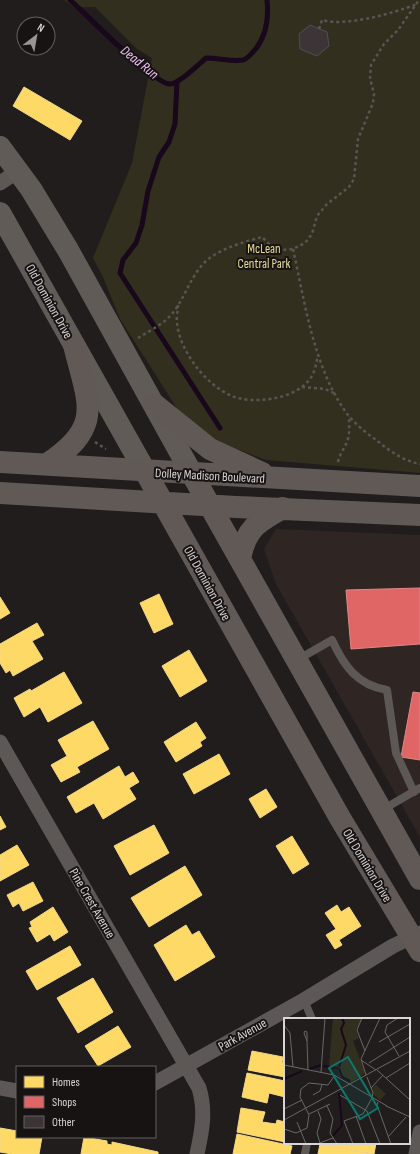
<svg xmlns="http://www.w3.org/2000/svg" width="420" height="1154" font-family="'Sofia Sans Condensed',sans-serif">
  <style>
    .built { fill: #2f2624 }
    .green { fill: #332f1e }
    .homes { fill: #ffd966; stroke: #f4d887 }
    .shops { fill: #e06666; stroke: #de8787 }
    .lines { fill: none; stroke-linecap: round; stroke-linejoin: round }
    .stream { stroke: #19071c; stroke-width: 5 }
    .building { fill: #3d3437; stroke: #514e4f }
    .path { stroke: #585553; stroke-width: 2.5; stroke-dasharray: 3 3; stroke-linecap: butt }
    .service { stroke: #5d5855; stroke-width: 8 }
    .minor { stroke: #5d5855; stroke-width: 15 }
    .secondary { stroke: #615b58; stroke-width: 22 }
    .primary { stroke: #605956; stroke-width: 22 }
    .labels { text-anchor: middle; stroke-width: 4; stroke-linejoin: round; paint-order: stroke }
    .park-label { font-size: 13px; fill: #e8db9a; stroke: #171312 }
    .street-label { font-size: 13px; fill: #d9d5d5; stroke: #171312 }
    .water-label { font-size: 14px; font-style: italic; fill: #f2c5f9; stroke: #171312 }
    .inset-river { fill: none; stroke: #19071c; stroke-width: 2 }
    .inset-road { fill: none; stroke: #6a6766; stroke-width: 1 }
    .view { fill: #0f766e; fill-opacity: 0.15; stroke: #0f766e; stroke-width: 2 }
    .inset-edge { fill: none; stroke: #d9d5d5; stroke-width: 2 }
  </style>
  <rect width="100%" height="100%" fill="#201d1c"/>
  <!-- built -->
  <path class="built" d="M276,529L420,535V837L276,584L264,549Z"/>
  <!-- green -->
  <path class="green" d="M64,0H420V473L266,460L237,449L219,448L192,436L173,402L120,319L103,277L93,258L132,163L152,58L137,49L95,7H74Z"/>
  <!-- homes -->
  <path class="homes" d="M24,87L82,121L70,140L13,106Z
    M159,594L173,624L154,633L140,603Z
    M0,597L10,613L0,619Z
    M37,623L44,635L32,641L43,659L13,676L10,670L6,673L0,663V644Z
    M189,650L207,681L180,697L162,666Z
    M64,672L82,703L48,722L40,707L24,717L14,698L30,689L31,691Z
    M93,721L109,749L77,767L80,772L61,782L51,765L67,756L58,740Z
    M196,722L206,738L200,742L202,746L176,762L164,742Z
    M219,754L230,774L194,794L183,774Z
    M119,766L125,777L133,772L139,782L129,788L136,799L103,819L94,803L76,813L67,797Z
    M266,789L277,807L260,818L249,799Z
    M0,816L6,827L0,830Z
    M154,825L169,853L130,875L114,846Z
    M292,836L309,864L293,874L276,846Z
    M17,845L29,865L0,881V855Z
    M185,866L202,895L149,927L131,898Z
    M33,882L43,901L23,911L19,903L13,907L7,895Z
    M337,905L341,912L349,907L361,926L339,940L342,945L335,949L326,935L336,929L325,913Z
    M53,907L68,932L54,941L50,934L37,942L29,928L32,927L30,922Z
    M186,925L192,935L199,931L215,957L175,981L154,945Z
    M70,946L81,965L37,990L26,971Z
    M93,978L113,1012L78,1033L57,998Z
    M118,1026L131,1047L98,1066L85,1046Z
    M252,1051L283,1057L282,1062L285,1063V1077L248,1070Z
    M247,1073L285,1081V1097L269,1093L267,1103L242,1097Z
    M241,1108L265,1112L262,1122L276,1124L277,1120L285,1122V1142L237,1132Z
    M0,1128L17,1131V1137H42L39,1154H12L0,1152Z
    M237,1134L292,1146L290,1154H233Z
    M84,1137L107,1141V1144L112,1145V1142L158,1152V1154H81Z
    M320,1143H376L374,1154L320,1144Z
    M320,1144L371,1154H318Z"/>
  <!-- shops -->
  <path class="shops" d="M420,588V644L351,649L346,590Z
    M413,692L420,693V760L401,757Z"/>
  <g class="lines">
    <!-- stream -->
    <path class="stream" d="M70,0C87,15 151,81 169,84C178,85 199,64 206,58C218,58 232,62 243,60C247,59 250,55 253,52C266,38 269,19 267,0
      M177,82L175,124L169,142L159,157L148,191L142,225L136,243L123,260L120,273L220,428"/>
  </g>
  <!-- building -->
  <path class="building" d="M310,25L327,32L329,46L317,56L300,49L299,34Z"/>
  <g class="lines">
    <!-- path -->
    <path class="path" d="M319,29L322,20C346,27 394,13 417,4
      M293,249C305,303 314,370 348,415C357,426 369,435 380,443C392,453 405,461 420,464
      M178,305C178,311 176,318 177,323C180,352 206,385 232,396C253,405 295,399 309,380C315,373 316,364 318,355
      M138,338C149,331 162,325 171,315C185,299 190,276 206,261C221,248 244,242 262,237L270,245L282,250L293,249L305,243L312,234L317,216L327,204L349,187L354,179L358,139L373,103L374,94L370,78L371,65L384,44L398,30L419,0
      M302,387L325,389L336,394
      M95,442L106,449
      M338,462C340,453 345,448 348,439C350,431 349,424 349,416"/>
    <!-- service -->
    <path class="service" d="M297,660L332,640C344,666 357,685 387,690L396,753L414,792
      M382,810L420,788
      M304,1000L312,1019
      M305,1154L307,1143"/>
    <!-- minor -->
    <path class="minor" d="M0,183L18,171
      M0,742L199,1088C206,1111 202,1131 197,1154
      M155,1083L304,1000L393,946L420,933
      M0,1088L17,1091
      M416,1154L420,1132"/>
    <!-- secondary -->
    <path class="secondary" d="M0,147L31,189L68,250L192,474
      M0,213L145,471"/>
    <!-- primary -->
    <path class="primary" d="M154,404L210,449L262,473
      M0,462L420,486
      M47,464C105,426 88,403 74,345
      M145,471L340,818L420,951
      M192,474L420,879
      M0,493L236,507L420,515
      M240,558C246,529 257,522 283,508"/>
  </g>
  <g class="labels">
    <!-- park labels -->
    <g class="park-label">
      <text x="264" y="253">McLean<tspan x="264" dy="15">Central Park</tspan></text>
    </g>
    <!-- street labels -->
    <g class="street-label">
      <text transform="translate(50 301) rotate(61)" y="5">Old Dominion Drive</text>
      <text transform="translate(210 475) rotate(3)" y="5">Dolley Madison Boulevard</text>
      <text transform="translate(208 583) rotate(61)" y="5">Old Dominion Drive</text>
      <text transform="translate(368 865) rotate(59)" y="5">Old Dominion Drive</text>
      <text transform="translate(93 903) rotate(60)" y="5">Pine Crest Avenue</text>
      <text transform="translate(242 1034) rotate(-29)" y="5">Park Avenue</text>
    </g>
    <!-- water labels -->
    <g class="water-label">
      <text transform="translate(140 62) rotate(39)" y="5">Dead Run</text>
    </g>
  </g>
  <!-- overview -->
  <g transform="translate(284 1018)">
    <rect width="126" height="126" fill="#201d1c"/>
    <path d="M49,0H78L72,12L75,20L69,23L81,55L69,63L65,64L56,59L53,49L45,48ZM92,67L102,76L96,82L90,77L88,70Z" fill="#332f1e"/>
    <path class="inset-river" d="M39,48L54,50M55,49L62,27L57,11L60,5L58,0M55,50L58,59L66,63M25,51L37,47M0,61L18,53M49,118L58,107L55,75"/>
    <path class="inset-road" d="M78,0L73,12L81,33M114,0L103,7L101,14L115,38M0,7L6,15L9,49M21,13L23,14V23L20,15ZM23,23L24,52M95,24L126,6M77,42L92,52M85,45L126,19M0,47L50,57L103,88M93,52L126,82M37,54L41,0M82,57L77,41L96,0M102,60L126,45M87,70L99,57M29,77L36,73L38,67M56,77L83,93L96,126M94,84L93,87L107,126M43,88L49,101L46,115L53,126M102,88L126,99M0,91L18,82M34,93L37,101L33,115L36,125M25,96L46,86M72,98L82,126M0,102L126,33M13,104L22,126M0,111L12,115L23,110L25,97L16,79L17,71L25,65L44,67L51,57M104,119L122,99M33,126L49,120M69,126L60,103L79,96L88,80L89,75L83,59"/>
    <path class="view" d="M64,39L94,90L76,101L45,50Z"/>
    <rect width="126" height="126" class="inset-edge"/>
  </g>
  <!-- legend -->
  <rect x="16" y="1066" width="140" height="72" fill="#171312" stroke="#656160"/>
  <rect x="24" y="1076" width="20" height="12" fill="#ffd966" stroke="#656160"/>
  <text x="52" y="1086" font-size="12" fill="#d9d5d5">Homes</text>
  <rect x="24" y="1096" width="20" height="12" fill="#e06666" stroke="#656160"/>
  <text x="52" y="1106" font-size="12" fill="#d9d5d5">Shops</text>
  <rect x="24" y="1116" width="20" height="12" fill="#3d3437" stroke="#656160"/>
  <text x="52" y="1126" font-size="12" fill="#d9d5d5">Other</text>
  <!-- north arrow -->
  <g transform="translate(36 36) rotate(31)"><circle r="19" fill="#171312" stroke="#656160"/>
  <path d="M0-3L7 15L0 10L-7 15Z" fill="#989594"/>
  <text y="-6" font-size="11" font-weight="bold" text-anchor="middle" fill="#d9d5d5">N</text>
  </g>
</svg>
